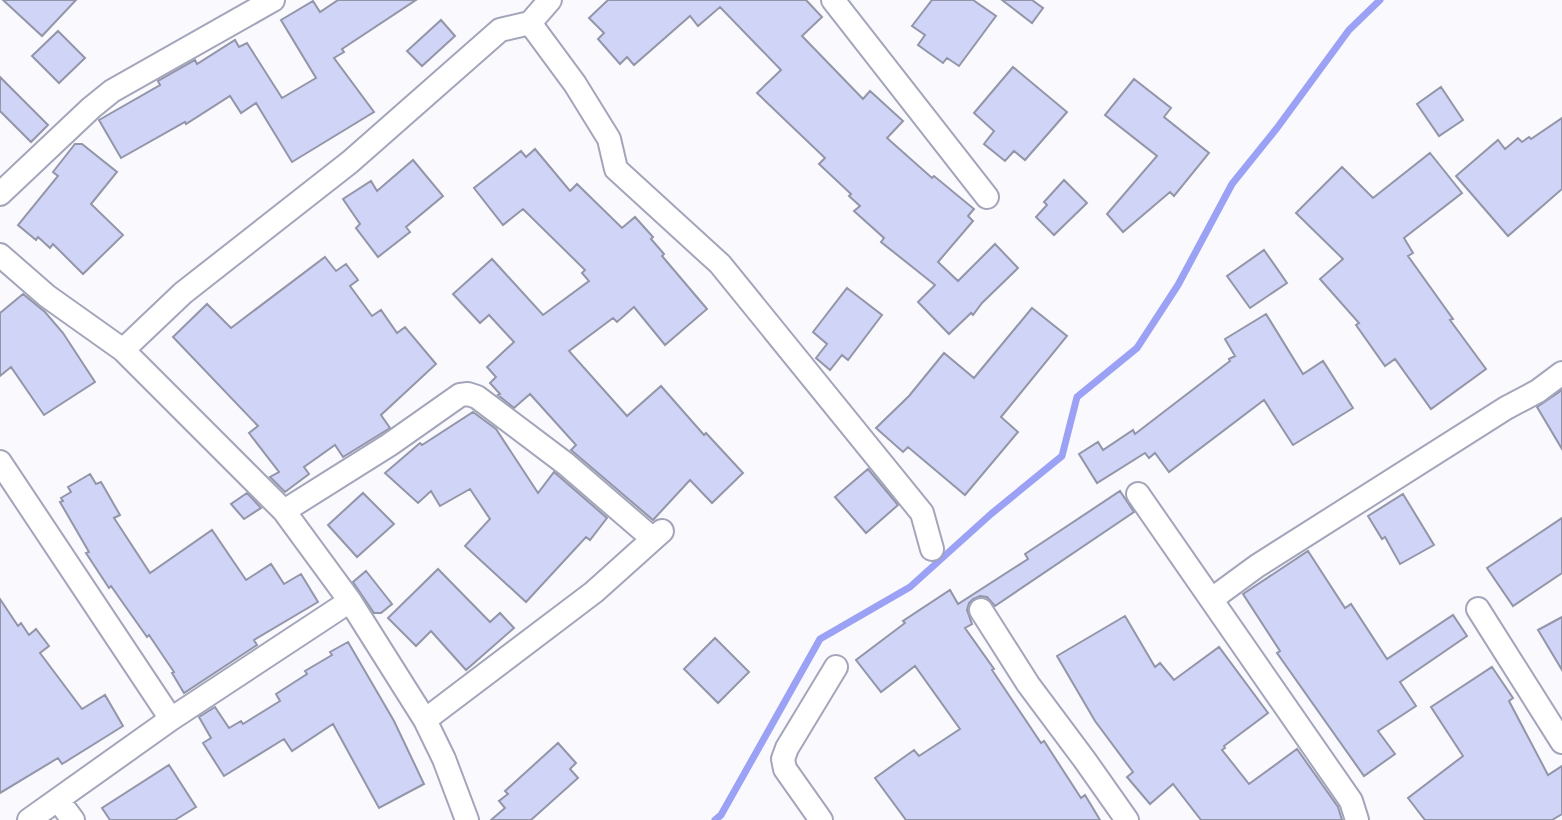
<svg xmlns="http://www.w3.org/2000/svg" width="1562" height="820" font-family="Raleway,sans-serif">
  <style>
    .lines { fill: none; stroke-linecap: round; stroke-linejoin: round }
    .stream { stroke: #9ba1f4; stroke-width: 7 }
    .building { fill: #d0d4f6; stroke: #9395a9; stroke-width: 2 }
    .street-casing { stroke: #a3a5ba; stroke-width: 26 }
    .street { stroke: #fff; stroke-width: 22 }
  </style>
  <rect width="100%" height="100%" fill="#f9f9fe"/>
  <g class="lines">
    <!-- stream -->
    <path class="stream" d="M715,820L721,815L820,639L910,587L991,514L1062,456L1077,397L1137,348L1178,285L1232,184L1277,128L1349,30L1380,0"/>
  </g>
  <!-- building -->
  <path class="building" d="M3,0H76L42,36Z
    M338,0H416L342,49L344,52L334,58L374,112L292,162L256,103L241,113L230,96L186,124L185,122L121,158L99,120L160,85L158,81L195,60L197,64L235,40L239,47L247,43L282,98L316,78L281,20L313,1L320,12Z
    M608,0H806L822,17L802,36L863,99L870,91L903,121L887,138L932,178L934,176L974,209L968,216L973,221L938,262L958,281L995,244L1018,268L982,303L973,315L971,313L949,334L918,302L935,285L881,242L884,238L854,211L860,206L849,196L851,194L819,164L825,158L757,93L781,70L720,7L698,26L690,16L634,65L627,57L620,64L598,39L604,33L589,18Z
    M932,0H973L996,16L959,66L947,58L943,63L918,45L925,35L912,26Z
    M1002,0H1032L1043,8L1032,23Z
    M441,20L455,36L422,66L407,51Z
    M58,31L85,58L59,83L32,56Z
    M1013,67L1067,112L1025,160L1014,151L1005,161L984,144L994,131L974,113Z
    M0,77L48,125L31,142L0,111Z
    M1134,79L1171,108L1164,117L1209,153L1174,196L1170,192L1123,232L1107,214L1157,156L1105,115Z
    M1441,87L1463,120L1439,136L1417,104Z
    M1562,118V189L1508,236L1456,176L1498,140L1505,149L1518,138L1522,142L1529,137L1531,139Z
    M75,144H82L117,172L91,204L123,235L83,274L53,244L50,248L38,237L36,240L18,225L58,176L53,172Z
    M535,149L570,191L577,184L622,228L635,217L653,237L651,239L664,254L662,256L707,309L665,345L634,307L617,322L613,318L569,351L627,416L661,386L704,435L706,433L743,473L712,503L690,480L653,520L571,450L576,445L530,394L514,408L498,395L500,394L490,383L496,377L487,367L514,342L489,315L480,323L453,294L492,259L543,315L589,281L582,273L585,270L523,209L503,225L474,188L521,151L526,157Z
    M1430,153L1462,193L1404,238L1413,253L1408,256L1453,319L1450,320L1486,369L1431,409L1395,359L1385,366L1356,325L1359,323L1320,279L1343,259L1296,213L1342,167L1373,198Z
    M413,160L443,196L406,227L410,232L378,257L356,228L360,224L343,199L371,181L377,191Z
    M1064,180L1087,203L1054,235L1036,217L1047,205L1044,202Z
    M1264,250L1287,283L1250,308L1227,276Z
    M325,257L336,271L346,264L358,280L350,286L372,316L381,310L397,333L405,327L436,364L381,415L390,428L343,457L335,445L304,467L309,474L285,492L270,477L279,472L249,433L258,426L173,337L207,304L231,328Z
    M847,288L882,315L848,360L842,355L830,370L816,358L827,344L813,332Z
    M23,294L45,312L63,333L95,382L44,415L11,367L0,376V313Z
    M1032,308L1067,336L1001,417L1018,432L965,495L908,447L903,452L876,428L909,396L944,353L974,378Z
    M1266,314L1303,374L1323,361L1353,408L1293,445L1264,400L1169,472L1155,453L1149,458L1145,453L1097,483L1079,454L1098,442L1103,450L1133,430L1135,434L1230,361L1229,359L1235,356L1225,339Z
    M1562,390V449L1537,407Z
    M473,412L496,429L538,493L554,472L607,518L590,540L586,537L526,602L465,546L490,519L470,489L440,506L431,491L418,503L385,473L420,443L422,445Z
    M868,469L898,505L866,533L835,497Z
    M90,474L96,484L101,482L120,515L114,518L150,573L212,530L246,580L271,564L284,584L301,574L318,602L254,640L257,645L184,693L172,673L174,672L149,635L147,637L111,586L109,588L86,553L89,552L60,502L63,501L61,498L71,492L68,487Z
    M1120,491L1134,512L995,606L987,597L980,596L973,599L969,603L967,610L972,624L965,628L994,669L992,670L1041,743L1044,741L1081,798L1085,795L1100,820H906L875,778L914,750L919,756L960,729L915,666L881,692L856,660L905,623L903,621L950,590L958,604L1028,559L1025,554Z
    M247,493L261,508L244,519L231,504Z
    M363,493L394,524L357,557L328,525Z
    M1403,494L1434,545L1400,564L1385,537L1382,539L1368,516Z
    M1562,518V573L1513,606L1487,568Z
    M1308,551L1345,608L1351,604L1387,659L1453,615L1467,636L1400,682L1416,706L1378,731L1395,754L1364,776L1277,653L1280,651L1243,594Z
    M438,569L490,622L500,613L514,628L466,670L431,631L416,646L388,618Z
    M366,571L392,604L381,613H374L353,582Z
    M0,599L18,626L21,623L29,635L36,629L49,646L40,653L82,709L105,695L123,726L62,764L58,758L0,793Z
    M1125,616L1155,667L1160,663L1174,680L1219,647L1268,713L1224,746L1225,748L1222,750L1249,784L1297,749L1338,807L1342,820H1201L1173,784L1150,804L1127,777L1133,772L1095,721L1057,656Z
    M1562,617V670L1538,630Z
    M715,638L749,672L718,703L684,669Z
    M348,642L394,721L424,784L379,808L333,724L292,751L284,739L224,776L203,743L211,738L199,717L215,707L229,728L241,721L243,724L280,701L276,694L307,674L305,671L332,655L330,652Z
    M1492,667L1513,698L1509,701L1548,775L1562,766V814L1552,820H1425L1408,798L1463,756L1431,707Z
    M558,743L576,763L570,769L578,778L531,820H491L505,808L499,801L508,794L505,791Z
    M169,765L196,807L175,820H110L102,808Z"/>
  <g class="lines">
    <!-- street casing -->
    <g class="street-casing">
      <path id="street" d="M833,0L987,197
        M530,23L575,84L609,139L616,169L720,264L922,513L932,549
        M0,194L91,108L112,91L273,0
        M0,255L47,296L123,350L284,511L350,601L425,720L444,759L467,820
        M123,350L183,293L350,162L500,30L530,23L550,0
        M0,462L171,719
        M1138,494L1351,801L1357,820
        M284,511L389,445L460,395L468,394L477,397L566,464L653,539
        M1212,599L1257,566L1506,408L1538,391L1562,373
        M1478,609L1562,742
        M981,610L1028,684L1084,759L1127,820
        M425,720L594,592L662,531
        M58,800L73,820
        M29,820L171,719L350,601
        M821,820L785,769L783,759L787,748L836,667"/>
    </g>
    <!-- street -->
    <use href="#street" class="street"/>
  </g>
</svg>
